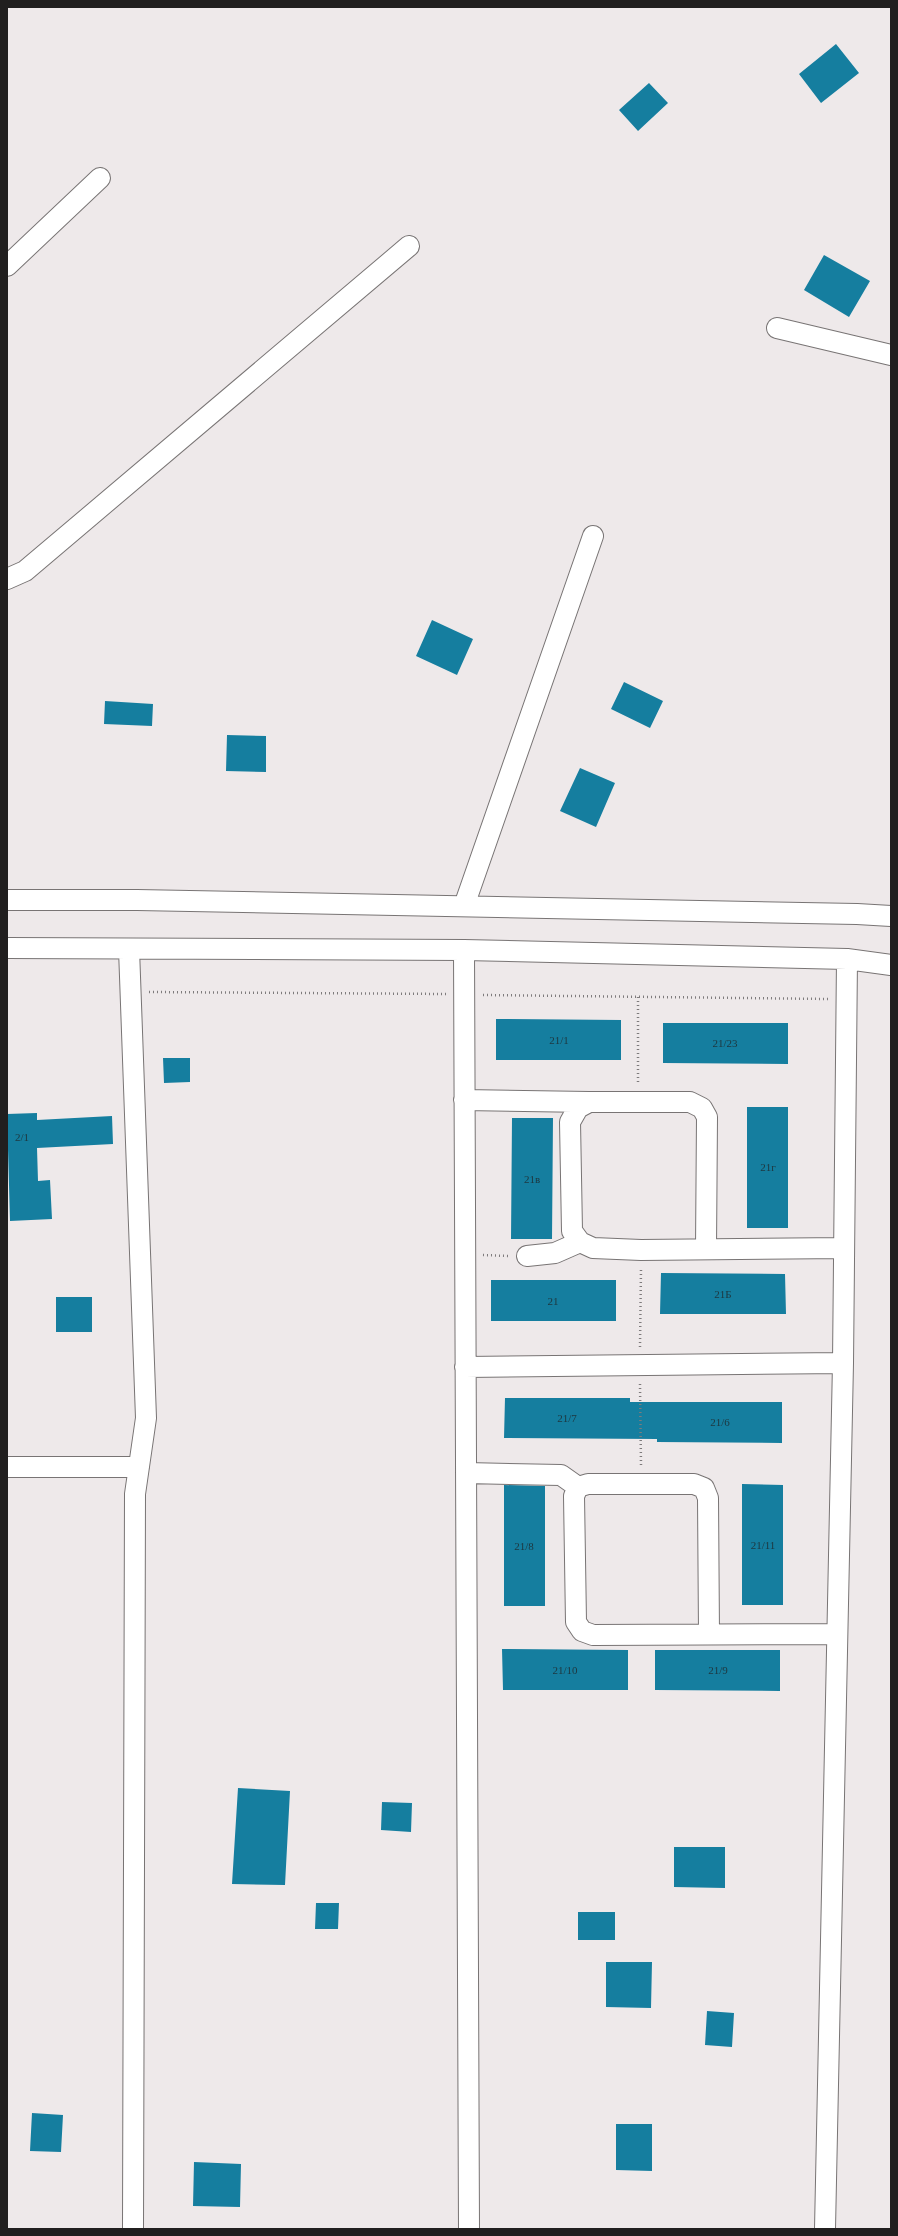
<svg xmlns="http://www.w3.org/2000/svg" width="898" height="2236" font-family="'Times New Roman',serif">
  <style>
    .building { fill: #157e9f }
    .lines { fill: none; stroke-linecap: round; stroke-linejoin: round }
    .minor-casing { stroke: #787474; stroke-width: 22 }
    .path { stroke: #7e7b7c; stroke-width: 2.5; stroke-dasharray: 1 3; stroke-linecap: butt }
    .minor { stroke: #fff; stroke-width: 20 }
    .labels { text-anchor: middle; stroke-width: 3.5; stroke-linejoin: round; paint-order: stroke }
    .number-label { font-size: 11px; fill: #1e373f }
  </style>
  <rect width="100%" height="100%" fill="#eee9ea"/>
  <!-- building -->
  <path class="building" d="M836,44L859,73L821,103L799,74Z
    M649,83L668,103L638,131L619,110Z
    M824,255L870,281L849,317L804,290Z
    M432,620L473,639L457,675L416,656Z
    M624,682L663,701L650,728L611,709Z
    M105,701L153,704L152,726L104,724Z
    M227,735L266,736V772L226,771Z
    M580,768L615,783L596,827L560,811Z
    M496,1019L621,1020V1060H496Z
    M663,1023H788V1064L663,1063Z
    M163,1058H190V1082L164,1083Z
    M747,1107H788V1228H747Z
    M37,1113V1120L112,1116L113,1144L37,1148L38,1181L50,1180L52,1219L10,1221L7,1114Z
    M512,1118H553L552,1239H511Z
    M661,1273L785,1274L786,1314H660Z
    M491,1280H616V1321H491Z
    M56,1297H92V1332H56Z
    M505,1398H630V1402H782V1443L657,1442V1439L504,1438Z
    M742,1484L783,1485V1605H742Z
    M504,1485L545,1486V1606H504Z
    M502,1649L628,1650V1690H503Z
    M655,1650H780V1691L655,1690Z
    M238,1788L290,1791L285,1885L232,1884Z
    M382,1802L412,1803L411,1832L381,1830Z
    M674,1847H725V1888L674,1887Z
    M316,1903H339L338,1929H315Z
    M578,1912H615V1940H578Z
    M606,1962H652L651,2008L606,2007Z
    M707,2011L734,2013L732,2047L705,2045Z
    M32,2113L63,2115L61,2152L30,2151Z
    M616,2124H652V2171L616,2170Z
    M194,2162L241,2164L240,2207L193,2206Z"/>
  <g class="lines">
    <!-- minor casing -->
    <g class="minor-casing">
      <path id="minor" d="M7,266L100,178
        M777,328L891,355
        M7,579L25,571L409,246
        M7,900H137L857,914L891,916
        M464,906L593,536
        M7,948L464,950L847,959L891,965
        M129,949L146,1418L135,1494L133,2229
        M464,950L469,2229
        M464,1100L589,1102
        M706,1248L707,1117L702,1108L690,1102H589L578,1108L570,1122L572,1231L580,1242L593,1248L641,1250L844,1248
        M527,1256L555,1253L580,1242
        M465,1367L843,1363
        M7,1467H139
        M466,1473L561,1475L578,1487
        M709,1634L708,1498L704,1488L694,1484H588L578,1487L574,1496L576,1622L582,1631L593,1635L837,1634
        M825,2229L843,1363L847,959"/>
    </g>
    <!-- path -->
    <path class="path" d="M149,992L446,994
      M483,995L828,999
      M638,997V1084
      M483,1255L508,1256
      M640,1347L641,1268
      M640,1384L641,1465"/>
    <!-- minor -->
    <use href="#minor" class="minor"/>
  </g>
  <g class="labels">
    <!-- number labels -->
    <g class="number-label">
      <text x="559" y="1044">21/1</text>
      <text x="725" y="1047">21/23</text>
      <text x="22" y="1141">2/1</text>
      <text x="768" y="1171">21г</text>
      <text x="532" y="1183">21в</text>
      <text x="723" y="1298">21Б</text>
      <text x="553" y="1305">21</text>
      <text x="567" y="1422">21/7</text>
      <text x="720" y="1426">21/6</text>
      <text x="763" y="1549">21/11</text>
      <text x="524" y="1550">21/8</text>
      <text x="565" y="1674">21/10</text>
      <text x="718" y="1674">21/9</text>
    </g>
  </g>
  <!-- border -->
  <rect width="898" height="2236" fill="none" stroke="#211f1f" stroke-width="16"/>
</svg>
